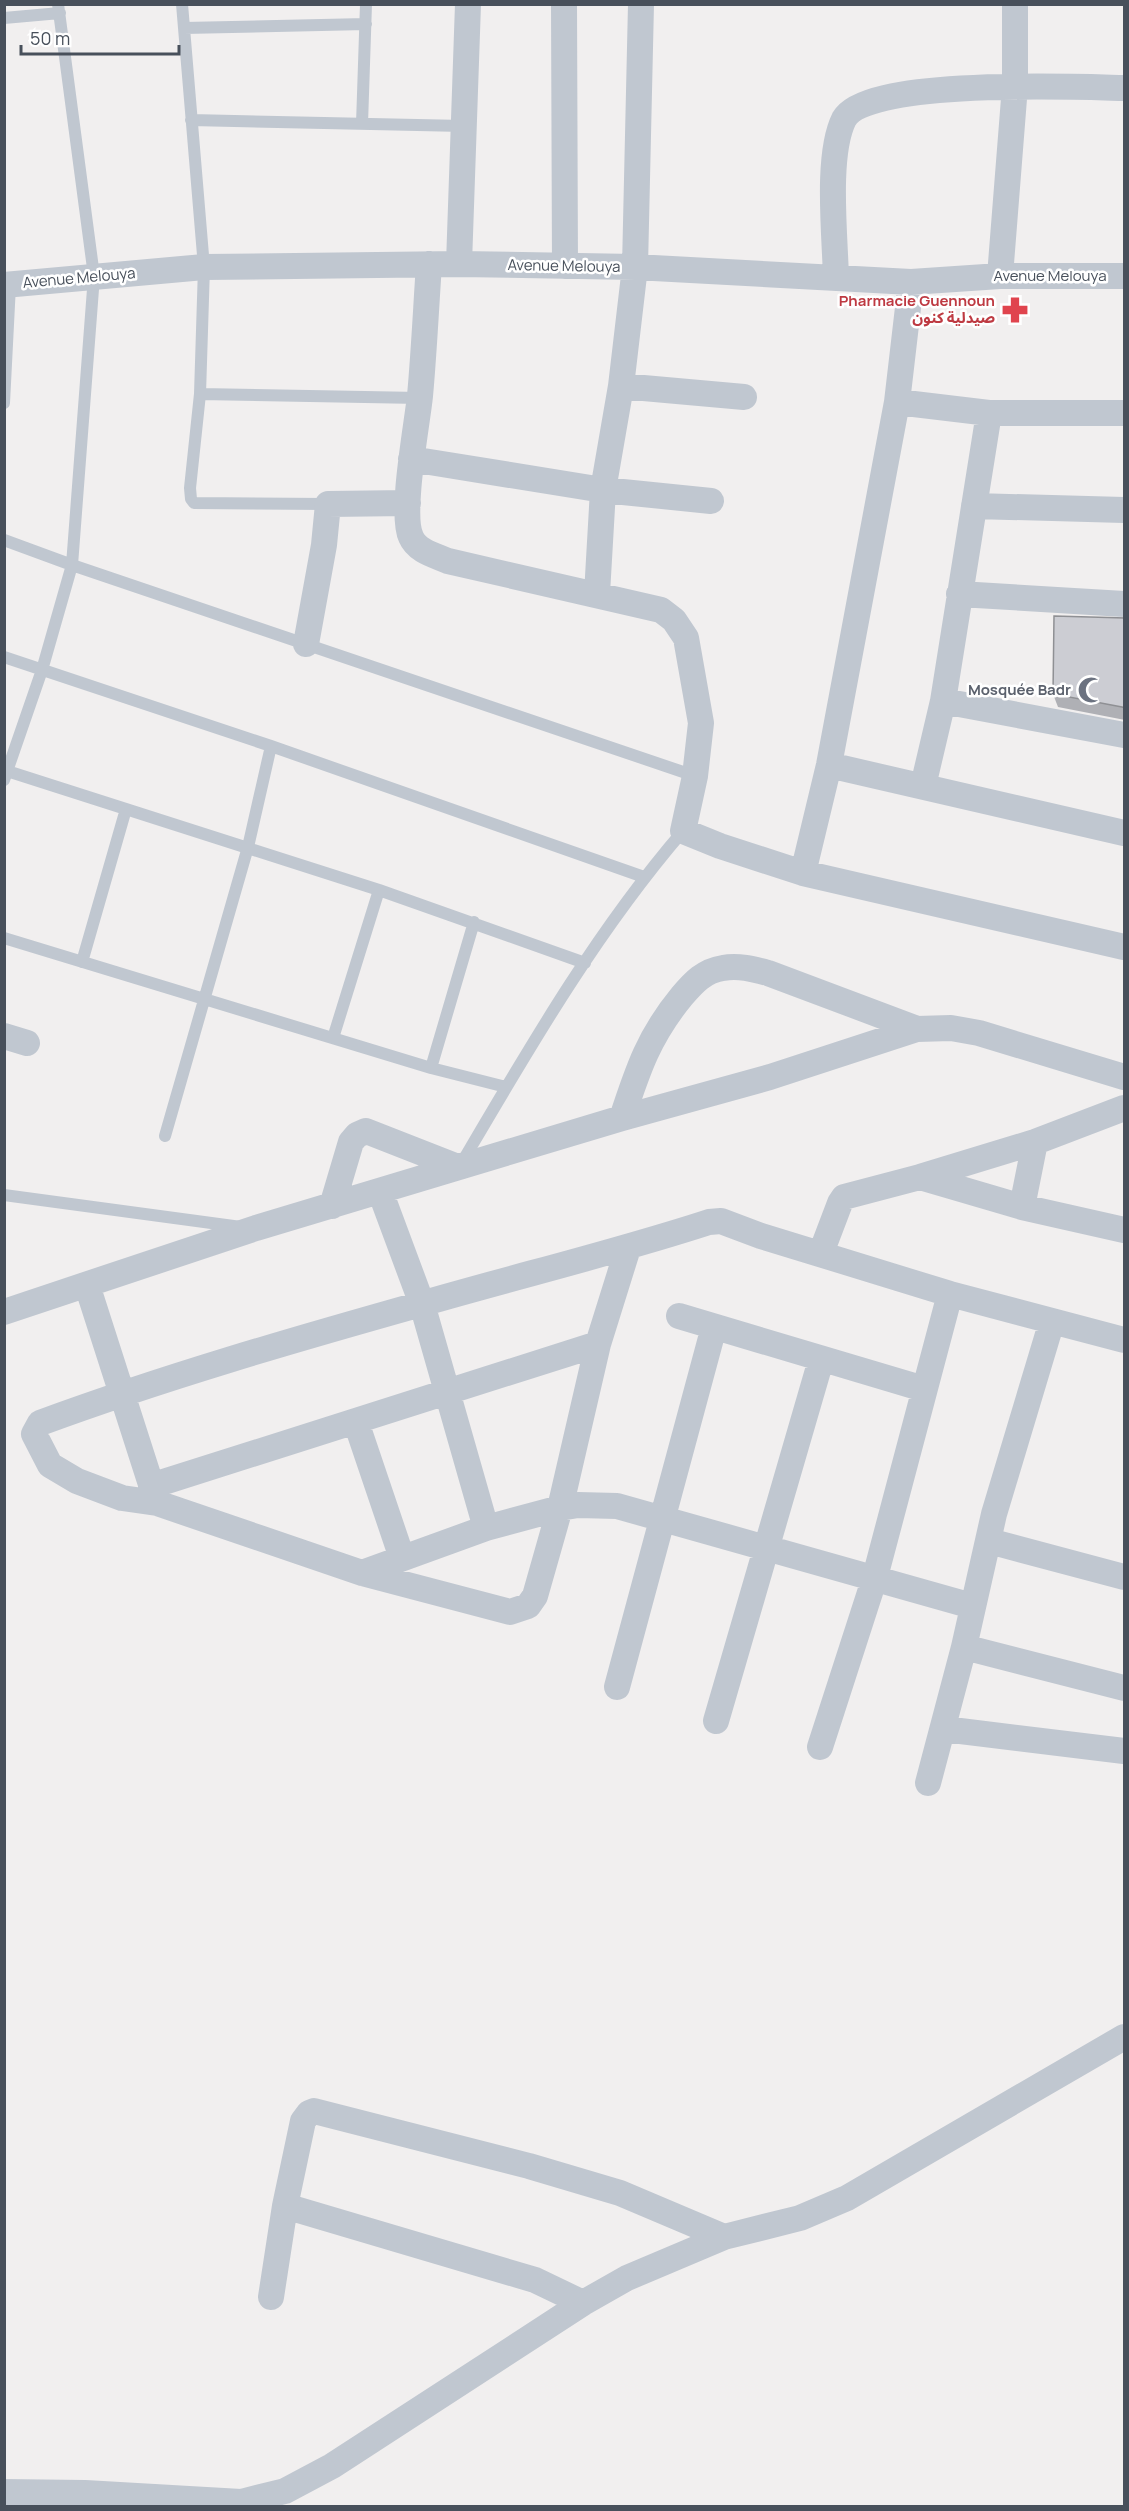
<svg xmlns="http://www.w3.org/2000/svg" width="1129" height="2511" font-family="Manrope,'Noto Sans Arabic',sans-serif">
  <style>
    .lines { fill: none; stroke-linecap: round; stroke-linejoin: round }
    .lane { stroke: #c0c7d0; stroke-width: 12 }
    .street { stroke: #c0c7d0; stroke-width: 26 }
    .wall { fill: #afb0b5 }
    .building { fill: #cccdd3; stroke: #8f9094; stroke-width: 1.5 }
    .labels { text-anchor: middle; stroke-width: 5; stroke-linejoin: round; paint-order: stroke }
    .street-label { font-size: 15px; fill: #48505b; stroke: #fff }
    .health-label { font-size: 15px; font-weight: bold; fill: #be3a42; stroke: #fff; text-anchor: end }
    .worship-label { font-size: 15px; font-weight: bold; fill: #5b616d; stroke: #fff; text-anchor: end }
  </style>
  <rect width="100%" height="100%" fill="#f1efef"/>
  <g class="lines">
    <!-- lane -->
    <path class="lane" d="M182,4L204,267L200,394L190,488L191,499L194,503L328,504
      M4,18L60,13
      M184,28L366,24
      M191,120L464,126
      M362,124L366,4
      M200,394L420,398
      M4,403L10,285
      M4,540L72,565L695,776
      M4,657L271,746L644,877
      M4,770L379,890L585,963
      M4,780L42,670L72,565L94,276L58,4
      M4,938L431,1068L506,1087
      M82,962L126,809
      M333,1038L379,890
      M431,1068L474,922
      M165,1136L248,847L271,746
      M461,1164C528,1050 596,932 683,831
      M4,1195L241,1227"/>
    <!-- street -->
    <path class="street" d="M564,4L565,266
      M429,264C426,308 424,352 420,396C417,425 400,514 411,537C417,551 434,555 448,561L661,610L674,620L686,638L701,723L695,776L683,831L720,846L803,873L1124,947
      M459,264L468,4
      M1000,276L1015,86V4
      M836,278C835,236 826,155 844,119C866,78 1077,87 1124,88
      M4,285L204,267L459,264L635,267L911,282L1000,276H1124
      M621,386L744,397
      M897,402L989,413H1124
      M411,459L603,490L711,501
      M974,506L1124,510
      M597,594L603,490L621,386L635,267L641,4
      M959,594L1124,604
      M306,644L324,545L328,504L408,503
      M943,701L1124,735
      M829,765L1124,833
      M923,786L943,701L989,413
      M803,873L829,765L897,402L911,282
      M4,1036L27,1043
      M622,1118C638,1069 649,1036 682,996C694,982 704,971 723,968C738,965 753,969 768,973L917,1029
      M920,1177L1022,1207L1124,1230
      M380,1191L422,1304L486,1528
      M332,1206L351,1142L357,1135L366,1131L458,1167
      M1022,1207L1035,1142
      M821,1253L840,1203L844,1197L920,1177L1035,1142L1124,1108
      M87,1285L157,1503L362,1573L510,1612L528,1606L535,1596L560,1508L598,1344L628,1248
      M4,1312L256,1228L622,1118L770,1077L917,1029L951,1028L979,1033L1124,1077
      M679,1316L924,1389
      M356,1422L402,1558
      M151,1486L598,1344
      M157,1503L122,1498L77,1481L50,1465L34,1434L40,1423C165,1377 293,1340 421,1304C517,1276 614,1253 709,1222L721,1221L761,1236L950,1294L1124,1340
      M989,1541L1124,1577
      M362,1573L486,1528L560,1508L578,1505L617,1506L972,1606
      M964,1647L1124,1688
      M617,1687L714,1327
      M716,1721L821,1360
      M944,1729L1124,1751
      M820,1747L875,1577L950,1294
      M928,1783L964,1647L994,1514L1052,1321
      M285,2206L535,2280L583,2303
      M271,2297L285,2206L303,2121L309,2113L314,2111L529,2166L620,2193L724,2237
      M4,2492L85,2493L241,2502L285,2491L332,2466L583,2303L627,2278L724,2237L800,2218L847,2198L1124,2037"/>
  </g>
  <!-- wall -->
  <path class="wall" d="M1125,618V720L1058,707L1053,694Z"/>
  <!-- building -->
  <path class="building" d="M1054,616L1125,618V708L1122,707L1053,694Z"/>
  <!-- icons -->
  <defs>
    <g id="pharmacy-bare" transform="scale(2.07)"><path d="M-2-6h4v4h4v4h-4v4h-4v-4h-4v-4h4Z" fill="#e0444e" stroke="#fff" stroke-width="2.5" paint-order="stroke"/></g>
    <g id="mosque-bare" transform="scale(2.07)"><path d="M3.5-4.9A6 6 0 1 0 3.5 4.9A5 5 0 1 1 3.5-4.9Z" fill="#6b7280" stroke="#fff" stroke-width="2.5" paint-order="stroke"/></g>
  </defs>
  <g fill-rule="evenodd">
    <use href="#pharmacy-bare" x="1015" y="310"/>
    <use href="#mosque-bare" x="1091" y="690"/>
  </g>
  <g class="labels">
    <!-- street labels -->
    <g class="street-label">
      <text transform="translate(564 266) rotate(1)" y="5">Avenue Melouya</text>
      <text x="1050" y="281">Avenue Melouya</text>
      <text transform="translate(79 278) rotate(-5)" y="5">Avenue Melouya</text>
    </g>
    <!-- health labels -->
    <g class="health-label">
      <text x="995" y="306">Pharmacie Guennoun<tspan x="995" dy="17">صيدلية كنون</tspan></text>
    </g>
    <!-- worship labels -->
    <g class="worship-label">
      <text x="1071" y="695">Mosquée Badr</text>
    </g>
  </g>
  <!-- border -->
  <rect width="1129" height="2511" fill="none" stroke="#48505b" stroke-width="12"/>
  <!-- scale -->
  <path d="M21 45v9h158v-9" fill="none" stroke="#48505b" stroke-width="3"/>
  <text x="30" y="45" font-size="18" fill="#48505b" stroke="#ffffff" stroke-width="4.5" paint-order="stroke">50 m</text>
</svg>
